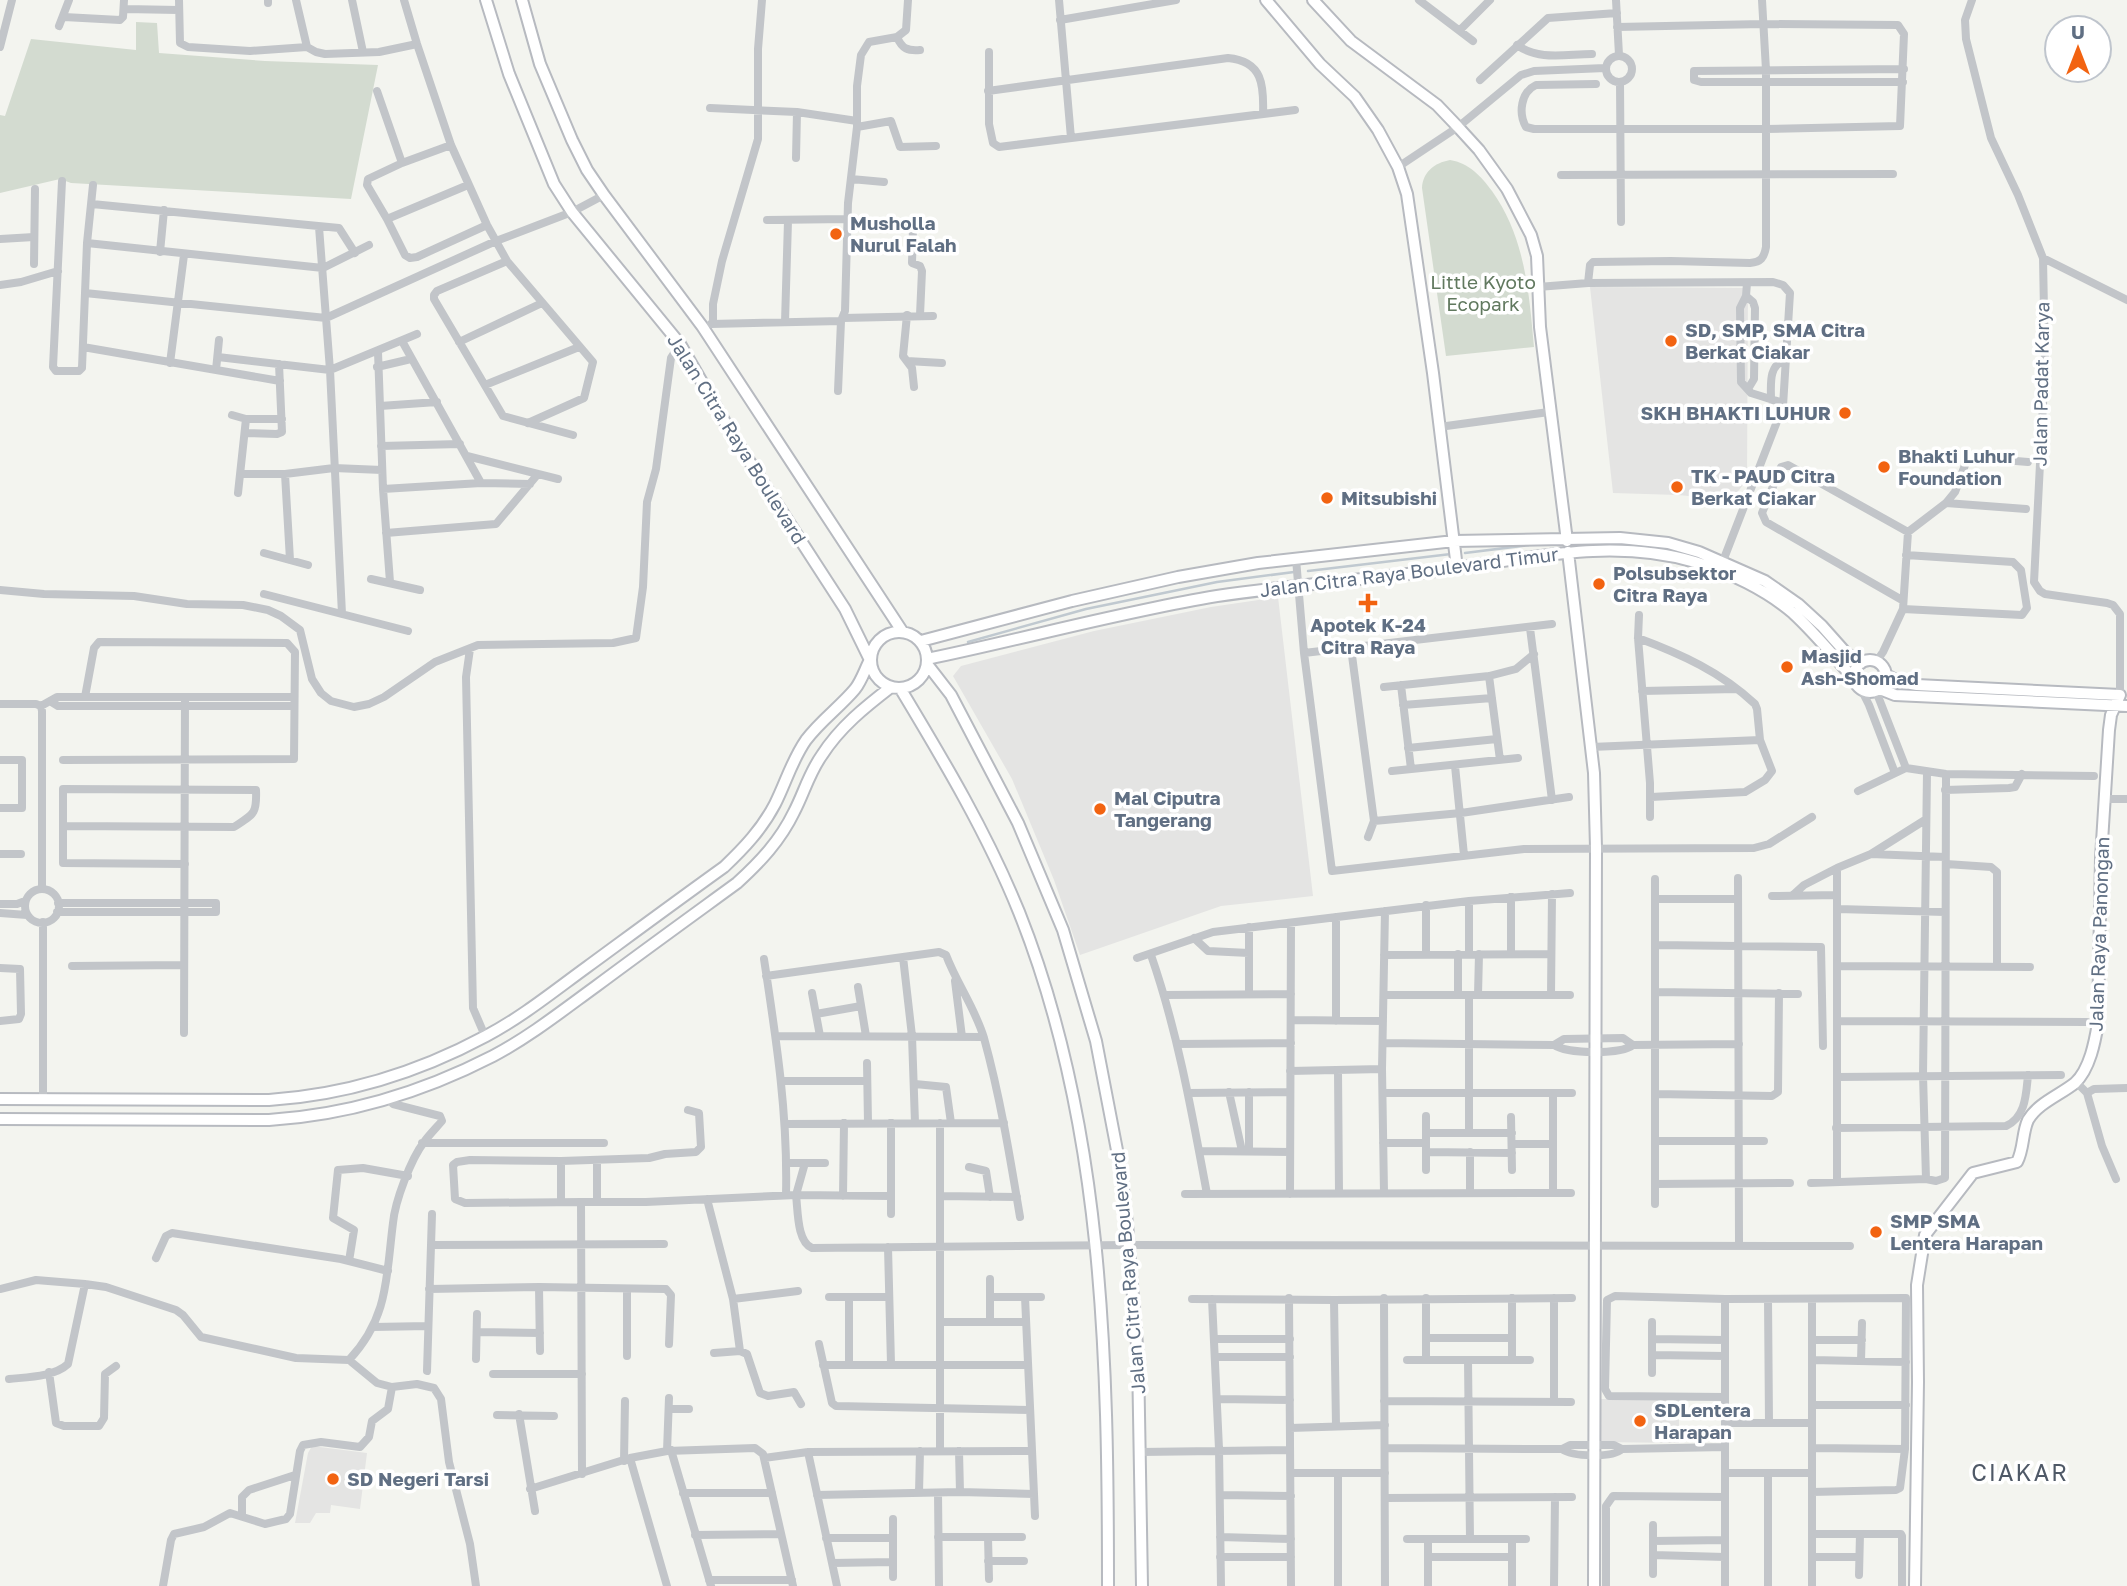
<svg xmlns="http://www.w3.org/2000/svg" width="2127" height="1586" font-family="'Golos Text',sans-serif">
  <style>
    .built { fill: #e4e4e3 }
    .green { fill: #d3dbd0 }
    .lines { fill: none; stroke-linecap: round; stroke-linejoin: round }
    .stream { stroke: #c0c9d0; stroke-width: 2.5 }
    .secondary-casing { stroke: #b7bac0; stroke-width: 14 }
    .street { stroke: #c2c5c9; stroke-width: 8 }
    .secondary { stroke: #fff; stroke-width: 10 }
    .poi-dot { fill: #f26311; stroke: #fff; stroke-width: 2.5 }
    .labels { text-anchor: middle; stroke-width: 7; stroke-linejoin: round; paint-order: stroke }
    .poi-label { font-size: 19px; font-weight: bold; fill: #606f83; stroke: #fff; text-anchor: start }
    .park-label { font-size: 19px; fill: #61795f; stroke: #fff }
    .street-label { font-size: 19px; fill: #606f83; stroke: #fff }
    .quarter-label { font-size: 23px; letter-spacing: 2px; fill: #4f5967; stroke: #fff }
  </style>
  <rect width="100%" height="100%" fill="#f3f4ef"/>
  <!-- built -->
  <path class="built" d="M1590,287L1748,288L1747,480L1731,500L1678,495L1613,493Z
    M1278,597L1313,896L1221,906L1080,955L1054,880L1012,779L953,676L961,666L1094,631L1211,607Z
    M1601,1399L1679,1400V1443L1600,1442Z
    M312,1446L367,1453L360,1509L331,1505L330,1513H316L310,1523H295L308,1453Z"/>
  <!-- green -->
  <path class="green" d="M136,22L157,23L159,53L265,61L378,65L351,199L71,183L60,179L0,193V115L5,116L31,39L136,50Z
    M1450,160C1469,163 1481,176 1492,191C1525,237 1529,292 1534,347L1446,356L1422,188C1423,172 1434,163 1450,160Z"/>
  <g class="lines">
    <!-- stream -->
    <path class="stream" d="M1465,553L1529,545
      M1308,571L1451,554
      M968,642L1086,609L1217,582L1294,572"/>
    <!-- secondary casing -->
    <g class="secondary-casing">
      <path id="secondary" d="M522,0L540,64L572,140L587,170L604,195L702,326L902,631
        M1266,0L1320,64L1355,97L1378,130L1398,167L1407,194L1433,373L1457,568
        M1313,0L1351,41L1437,105L1458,127L1479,150L1507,189L1531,235L1537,256L1540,327L1567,541
        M1568,552L1594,773L1596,848L1594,1586
        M871 660a28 28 0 1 1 56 0a28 28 0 1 1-56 0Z
        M921,641L1072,601L1178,577L1258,563L1454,541L1620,538L1668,543L1699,552L1765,581L1798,604L1822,626L1846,653L1861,663
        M927,659C1024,639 1120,612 1217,596C1292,585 1368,579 1443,570C1527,559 1611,537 1695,562C1729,572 1766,590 1793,613C1815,633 1834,657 1854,679
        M1854 676a16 16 0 1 1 32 0a16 16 0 1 1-32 0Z
        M927,664L951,695L1018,823L1063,930L1096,1041L1121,1171L1127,1224L1138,1357L1142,1586
        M1885,674L1899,682L1917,685L2120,695L2111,715L2109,730L2101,858L2098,1023C2095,1041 2090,1069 2075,1083C2060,1095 2038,1103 2028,1120C2022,1133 2024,1149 2017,1162L1973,1173L1925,1235L1917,1285L1918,1382L1915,1586
        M900,688C944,761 987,833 1019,912C1104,1125 1108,1361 1108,1586
        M1880,689L1895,695L2127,706
        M0,1099L269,1100C345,1095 419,1072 486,1036C522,1017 554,991 587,967C632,934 678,900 724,867C744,848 762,829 775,804C786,782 792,760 806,740C821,720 840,707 855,689C862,680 865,669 870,660L845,609L733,436L680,344L572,212L554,184L509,74L486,0
        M0,1119L269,1120C348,1115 423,1092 493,1056C529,1037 562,1011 595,987C642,952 689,918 737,883C760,862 780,841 794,812C804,793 809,773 822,755C840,727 865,707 891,687"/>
    </g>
    <!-- street -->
    <path class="street" d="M179,0L180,43L188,47L250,51L307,47L316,52L325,54L379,52L417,44
      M268,0V3
      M296,0L307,47
      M352,0L363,52
      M404,0L417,44L451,145L487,225L507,261L593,362L584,398L528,423
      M1059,0L1071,138
      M1419,0L1473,41
      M1616,0L1619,55
      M1972,0L1965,20L1966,39L1991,138L2018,195L2043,258L2045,365L2034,582L2040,591L2045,594L2107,603L2113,605L2120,614V695
      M125,9L178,10
      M64,17L120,20L123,17L124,0
      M1060,20L1176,0
      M59,26L69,0
      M1460,30L1490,0
      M897,37C902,49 908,51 920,50
      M1517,45C1539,61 1566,54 1592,54
      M0,47L12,0
      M989,52V124L993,143L999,147L1295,110
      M1606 69a13 13 0 1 1 26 0a13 13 0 1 1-26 0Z
      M1480,80L1548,18L1617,13
      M1620,82L1621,222
      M1903,82H1701L1694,80V71L1904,69
      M1596,84L1536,85C1521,92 1518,113 1526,127L1534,129H1766L1900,126L1904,34L1898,25L1763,24L1617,27
      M377,91L402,163
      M988,91L1228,58C1263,61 1264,86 1263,114
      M710,108L797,112
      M857,127L891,121L900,147L936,146
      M451,145L402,163L368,179L367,185L387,219L405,255L410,258L417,257L487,225
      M796,158L797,112L857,121
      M1398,167L1458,127L1521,75L1534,71L1605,68
      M1561,175L1893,174
      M851,179L884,182
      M62,181L53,367L56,371H79L82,368L87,243L93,185
      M92,204L339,228L355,253
      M387,219L468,185
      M767,220L848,219
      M319,227L330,370L342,614
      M913,228L912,263L920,266L922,271L920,315
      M0,239L34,237
      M87,243L323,268L369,245
      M160,252L164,210
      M2043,258L2127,300
      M507,261L437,291L434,295V299L503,416L573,435
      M34,264L35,189
      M1588,283L1590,265L1593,262L1671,261L1750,263C1761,262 1764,258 1766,247V70L1762,0
      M1747,283L1746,296L1740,308L1741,382L1751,393L1783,403
      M0,285L21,282L58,271
      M1538,287L1588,283L1773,282L1783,285L1790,293L1783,406L1723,561
      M85,293L326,318L496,241L572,212L604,195
      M1746,296L1753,302L1755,308L1754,379L1748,389
      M907,315L903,356L912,368L914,387
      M843,318L933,316
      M785,322L788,221
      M713,323V304L722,261L758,139V49L762,0
      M711,324L841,321
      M402,341L481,483
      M459,342L542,303
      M83,347L280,381
      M378,352L383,489L390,582
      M218,357L330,370L417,334
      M907,361L942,363
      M170,363L184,255
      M377,367L411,359
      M216,370L219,340
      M485,385L579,347
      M838,391L841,321L845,311L848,203L857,127V86L861,55L869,42L897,37L906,30L908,0
      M1771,400C1771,383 1768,366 1786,359
      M380,406L437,402
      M232,415L246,419H282
      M1439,427L1549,412
      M245,433L277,434L282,432L279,364
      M381,446L460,444
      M467,456L558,479
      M241,474H285L334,468L382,470
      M285,474L290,560
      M383,489L481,483L530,484
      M238,493L246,419
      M1946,503L2026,509
      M386,533L496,524L538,474
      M264,553L308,565
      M1296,559L1304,653L1332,871L1524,849L1754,848L1769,844L1812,817
      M371,579L420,590
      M0,590L44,594L134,596L187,604L243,605L268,610L281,616L300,630L312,679L321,693L331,701L354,707L369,704L384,697L435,662L478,645L613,643L636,638L643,587L647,502L656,469L671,358L680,344
      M264,594L408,631
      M1902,600L1766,522L1762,513L1781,467L1788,465L1908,532
      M1903,609L2022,615L2027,608L2021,570L2013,562L1906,555
      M1639,615L1638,638L1650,783V817
      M1530,628L1552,800
      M1638,638C1681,654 1721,672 1755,704L1757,709L1760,740L1772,771L1765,780L1745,792L1651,797
      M1351,648L1374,821L1368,837
      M470,649L466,677L473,1008L485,1036
      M1304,653L1552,624
      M1876,662L1883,652L1903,609L1908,532L1946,503L1955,492L1968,457L2028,462
      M1489,676L1500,760
      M1401,685L1411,769
      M1384,687L1489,676L1516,669L1534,654
      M1861,689L1869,705L1895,773
      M1642,691L1736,689
      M1876,691L1906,768
      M50,701L58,706H294
      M0,704H36L41,706L42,711V889
      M1403,705L1492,698
      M41,706L57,697H294
      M1591,747L1760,740
      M1408,748L1497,739
      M0,760H22V808H0
      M63,760L294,759L295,652L287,643L99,642L94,648L85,697
      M1455,766L1464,855
      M1392,771L1518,758
      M1945,790L2009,788L2015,787L2022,774
      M1858,791L1906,768L1946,774L2094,776
      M2104,799H2127
      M1374,821L1461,813L1569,797
      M63,826L234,827C254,814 257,814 256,790L63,789V863L185,864
      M0,854H21
      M1871,854L1945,857
      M1946,864L1991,867L1997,872V966
      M1738,878L1739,1244
      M25 906a17 17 0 1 1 34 0a17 17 0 1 1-34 0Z
      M1793,895L1804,885L1837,868
      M1772,896L1837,895
      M1511,897V954
      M1655,899H1738
      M0,904H17L25,901
      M1838,909L1945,912
      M57,912H216V903H58
      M0,913L27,915
      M1336,917V1021
      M43,922V1099
      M1249,927V994
      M1194,938L1208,951L1249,953
      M1656,945L1821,947L1823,1046
      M1426,954V905
      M1469,954V901
      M1151,955C1178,1033 1192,1113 1207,1194
      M1384,955L1551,954
      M903,957L912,1036L915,1123
      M1137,958L1213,932L1469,901L1570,893
      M764,959C776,1038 788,1114 786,1195
      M72,966L184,965
      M1837,966L2030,967
      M0,968L20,969L21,1014L19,1019L0,1021
      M766,976L939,952L946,955C957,984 975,1008 984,1038C1000,1096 1010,1157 1020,1217
      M955,981L962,1037
      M858,987L866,1036
      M1656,992L1798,994
      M812,993L820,1036
      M1165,995L1291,994
      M1384,995H1570
      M1458,995V954
      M1469,995V1133
      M1478,995L1479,954
      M1551,995L1552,894
      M816,1014L861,1006
      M1291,1020L1383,1021
      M1838,1021L2087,1022
      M184,1033L185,697
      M776,1036L983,1037
      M1383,1043L1554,1045C1567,1054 1621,1055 1633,1045L1739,1044
      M1177,1044L1291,1043
      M1554,1045L1564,1039L1623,1038L1633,1045
      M867,1063L868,1123
      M1290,1071L1382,1069
      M1338,1071L1339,1193
      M1837,1077L2061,1075
      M782,1081H867
      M2076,1082L2087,1093L2102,1146L2116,1179
      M915,1084L946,1087L951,1123
      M1229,1092L1242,1151
      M1188,1093L1290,1092
      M1383,1093H1572
      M1553,1093V1193
      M2087,1093L2094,1089L2127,1088
      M1656,1094L1772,1096L1778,1092L1779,993
      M1426,1116V1170
      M1511,1117L1512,1170
      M891,1123V1214
      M940,1123V1451
      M786,1124L1004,1123
      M1836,1128L2006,1126C2026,1117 2026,1094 2028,1075
      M1426,1133H1512
      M1655,1141H1764
      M422,1143H604
      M1383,1143H1426
      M1512,1144H1553
      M1199,1151L1290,1152
      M1249,1151V1092
      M1426,1152L1512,1153
      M561,1161L649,1158L665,1154L696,1152L701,1147L699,1113L688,1110
      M597,1161V1200
      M787,1163H825
      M805,1163L796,1195L891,1196
      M969,1167L986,1171L990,1197
      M1926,1179L1923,1075L1927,772
      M1837,1181V868L1871,854L1925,820
      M1811,1183L1926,1179L1936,1181L1945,1178L1946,774
      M1655,1184L1790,1183
      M1384,1193L1382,1069L1385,911
      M1470,1193V1152
      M1185,1194L1571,1193
      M1290,1194L1291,924
      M843,1196L844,1123
      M940,1196L1017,1197
      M707,1199L733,1299L740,1351L714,1353
      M561,1201V1161L470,1160L457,1162L453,1165L455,1199L465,1203L581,1202H646L796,1195C798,1211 797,1242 812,1248L1129,1245L1850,1246
      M581,1202L582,1474
      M1655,1204V879
      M431,1245L664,1244
      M888,1247L891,1364
      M156,1258L166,1236L172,1233L341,1259L388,1271
      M349,1261L354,1230L333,1218L338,1170L363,1168L408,1176
      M539,1287L540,1351
      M0,1289L36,1280L85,1284L106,1287L176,1310L183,1315L201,1337L296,1358L349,1360L377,1383L392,1387L417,1384L434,1388L441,1399L449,1462L470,1544L476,1586
      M429,1289L539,1287L666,1289L671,1295L669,1344
      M627,1290V1356
      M829,1297H889
      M990,1297H1041
      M1025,1297L1035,1516
      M1289,1298L1291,1586
      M1384,1298L1385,1586
      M1426,1298V1360
      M733,1299L798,1291
      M1192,1299L1334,1300L1572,1298
      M1212,1299L1219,1449L1221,1586
      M1725,1299V1586
      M1768,1299L1769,1423
      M1812,1299V1586
      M1334,1300L1336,1426
      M941,1322H1026
      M990,1322V1279
      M1652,1322V1373
      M373,1327L428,1326
      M477,1332L540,1333
      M1426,1338H1512
      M1214,1339H1290
      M1652,1339L1725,1340
      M1812,1340H1862
      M819,1344L832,1403L836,1406L1030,1410
      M740,1351L747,1354L760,1393L768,1396L794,1392L801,1404
      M1652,1355L1725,1356
      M1215,1357H1290
      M476,1359L477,1314
      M349,1360C389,1317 386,1277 393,1223C395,1201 411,1159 424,1142C429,1135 436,1128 442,1121L440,1116L393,1104L389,1099
      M1407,1360H1530
      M1468,1360L1470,1539
      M1512,1360V1298
      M1812,1360L1906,1362
      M1861,1361L1862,1323
      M849,1364V1297
      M823,1365H1028
      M427,1371L432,1214
      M49,1372L56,1423L64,1426H99L104,1418L105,1374L116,1366
      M493,1374H582
      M9,1379C27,1377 54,1377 68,1364L85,1284
      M1725,1397L1609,1396L1605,1389L1607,1300L1615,1296L1725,1299L1906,1298L1905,1449L1900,1488L1896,1490L1812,1492
      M1217,1399L1290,1400
      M1384,1401L1571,1402
      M1554,1402V1298
      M1812,1405H1906
      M669,1409H689
      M519,1414L535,1511
      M497,1415L554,1416
      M1725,1423H1812
      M1290,1428L1385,1425
      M1385,1448L1541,1449H1562L1570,1445H1614L1622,1449L1725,1447
      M1812,1448L1905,1449
      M1562,1449C1572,1457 1613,1458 1622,1449
      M671,1450L711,1586
      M667,1451L669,1398
      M959,1451L960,1492
      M1141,1452L1290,1450
      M630,1458L667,1586
      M764,1458L808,1452
      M624,1461L625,1401
      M1291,1473H1385
      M1338,1473V1586
      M1725,1473H1812
      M1768,1473V1586
      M530,1489L630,1458L667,1451L755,1448L763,1454L793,1586
      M683,1493H772
      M919,1493L920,1451
      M938,1493L939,1586
      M817,1495L960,1492L1034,1494
      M1220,1495L1291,1496
      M1385,1498L1572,1497
      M242,1516V1497L249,1490L295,1475
      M893,1519V1577
      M1653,1525V1574
      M1812,1534H1901L1902,1536V1586
      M695,1535L781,1534
      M938,1537H1022
      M988,1537L989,1579
      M1220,1537L1291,1539
      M826,1538H893
      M1407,1539H1526
      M1428,1539V1586
      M1653,1541L1725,1540
      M1653,1555L1725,1557
      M1220,1557H1291
      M1428,1557H1512
      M1812,1557H1859
      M988,1561H1024
      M832,1563L893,1562
      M1859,1575L1860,1534
      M709,1580H792
      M163,1586L171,1540L174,1534L204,1527L230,1513L265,1524L286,1519L290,1514L300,1451L303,1445L321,1442L360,1447L369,1437L372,1421L388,1409L392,1387
      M837,1586L808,1452L1032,1451
      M1512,1586V1539
      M1554,1586L1555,1497
      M1606,1586V1506L1613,1496L1725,1497"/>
    <!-- secondary -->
    <use href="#secondary" class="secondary"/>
  </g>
  <!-- markers -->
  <g class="poi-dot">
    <circle cx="836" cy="234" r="7"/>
    <circle cx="1671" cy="341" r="7"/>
    <circle cx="1845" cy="413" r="7"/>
    <circle cx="1884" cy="467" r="7"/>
    <circle cx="1677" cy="487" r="7"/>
    <circle cx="1327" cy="498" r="7"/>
    <circle cx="1599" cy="584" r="7"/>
    <path d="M1364.5 592.5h7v7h7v7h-7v7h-7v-7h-7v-7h7z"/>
    <circle cx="1787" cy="667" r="7"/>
    <circle cx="1100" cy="809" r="7"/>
    <circle cx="1876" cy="1232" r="7"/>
    <circle cx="1640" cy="1421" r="7"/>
    <circle cx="333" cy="1479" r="7"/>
  </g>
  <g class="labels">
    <!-- poi labels -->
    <g class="poi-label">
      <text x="850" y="230">Musholla<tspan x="850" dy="22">Nurul Falah</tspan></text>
      <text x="1685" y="337">SD, SMP, SMA Citra<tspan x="1685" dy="22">Berkat Ciakar</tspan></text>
      <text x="1831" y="420" text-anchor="end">SKH BHAKTI LUHUR</text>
      <text x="1898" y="463">Bhakti Luhur<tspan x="1898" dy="22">Foundation</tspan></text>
      <text x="1691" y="483">TK - PAUD Citra<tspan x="1691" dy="22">Berkat Ciakar</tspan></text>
      <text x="1341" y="505">Mitsubishi</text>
      <text x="1613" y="580">Polsubsektor<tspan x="1613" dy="22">Citra Raya</tspan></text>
      <text x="1368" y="632" text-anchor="middle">Apotek K-24<tspan x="1368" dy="22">Citra Raya</tspan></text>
      <text x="1801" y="663">Masjid<tspan x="1801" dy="22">Ash-Shomad</tspan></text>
      <text x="1114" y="805">Mal Ciputra<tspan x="1114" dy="22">Tangerang</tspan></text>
      <text x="1890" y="1228">SMP SMA<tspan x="1890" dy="22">Lentera Harapan</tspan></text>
      <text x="1654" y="1417">SDLentera<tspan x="1654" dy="22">Harapan</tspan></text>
      <text x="347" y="1486">SD Negeri Tarsi</text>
    </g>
    <!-- park labels -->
    <g class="park-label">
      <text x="1483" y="289">Little Kyoto<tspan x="1483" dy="22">Ecopark</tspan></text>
    </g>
    <!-- street labels -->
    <g class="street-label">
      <text transform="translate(2041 384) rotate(-89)" y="7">Jalan Padat Karya</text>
      <text transform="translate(737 439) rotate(58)" y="7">Jalan Citra Raya Boulevard</text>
      <text transform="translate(1409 572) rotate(-7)" y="7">Jalan Citra Raya Boulevard Timur</text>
      <text transform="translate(2099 934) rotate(-88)" y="7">Jalan Raya Panongan</text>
      <text transform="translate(1128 1273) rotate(-95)" y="7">Jalan Citra Raya Boulevard</text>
    </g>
    <!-- quarter labels -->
    <g class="quarter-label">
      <text x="2020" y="1481">CIAKAR</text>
    </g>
  </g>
  <!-- north arrow -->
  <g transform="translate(2078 49)"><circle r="33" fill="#ffffff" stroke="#bfc5cd" stroke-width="2"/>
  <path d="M0-5L12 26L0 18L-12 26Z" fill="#f26311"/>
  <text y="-10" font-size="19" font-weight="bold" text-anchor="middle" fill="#606f83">U</text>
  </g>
</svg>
